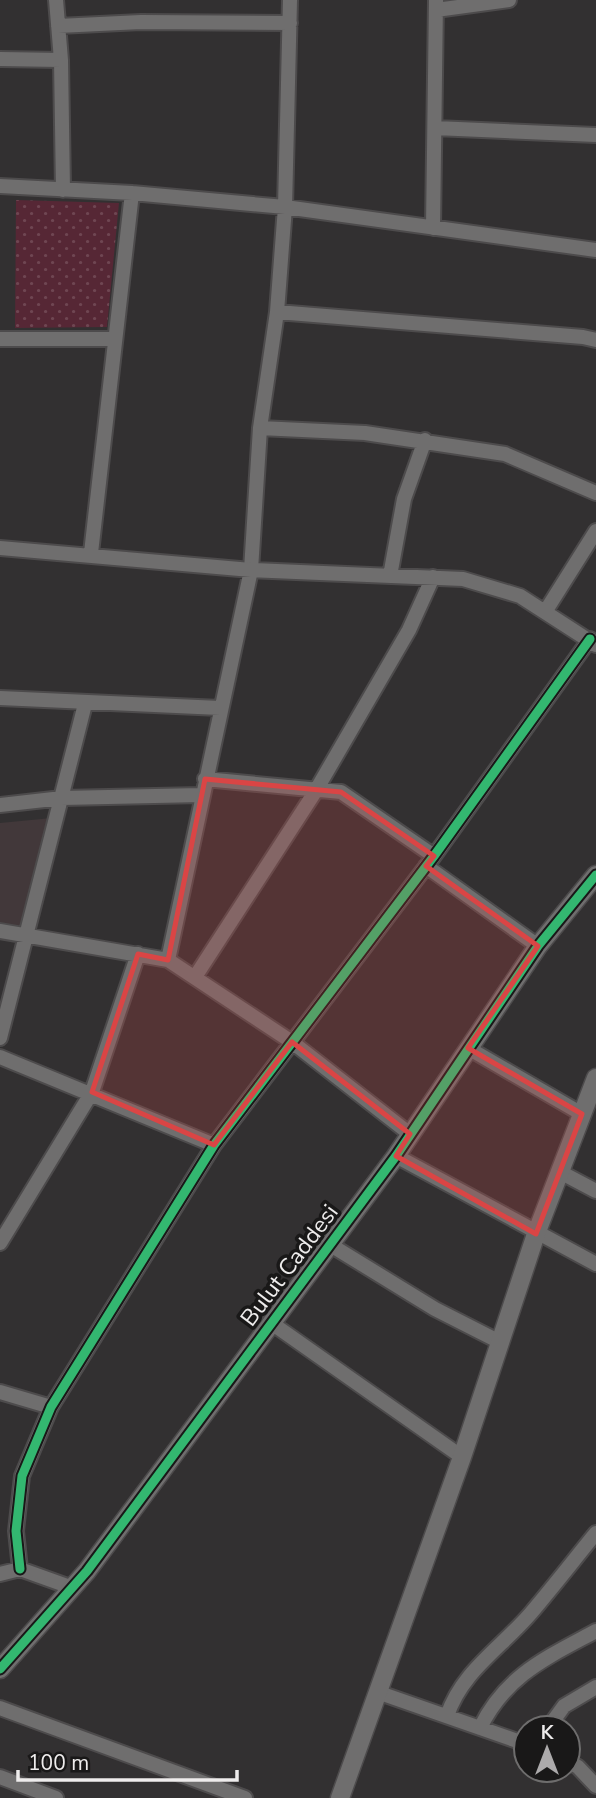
<svg xmlns="http://www.w3.org/2000/svg" width="596" height="1798" font-family="'Nunito Sans',sans-serif">
  <style>
    .built { fill: #42383a }
    .park { fill: url(#park-dots) }
    .lines { fill: none; stroke-linecap: round; stroke-linejoin: round }
    .minor-casing { stroke: #4d4b4c; stroke-width: 18 }
    .tertiary-casing { stroke: #4d4b4c; stroke-width: 21 }
    .minor { stroke: #6f6e6e; stroke-width: 14 }
    .tertiary { stroke: #6f6e6e; stroke-width: 18 }
    .cycleway-casing { stroke: #191818; stroke-width: 13 }
    .cycleway { stroke: #33b770; stroke-width: 9 }
    .marked { fill: #da4545; fill-opacity: 0.2; stroke: #da4545; stroke-width: 5; stroke-linejoin: round }
    .labels { text-anchor: middle; stroke-width: 7; stroke-linejoin: round; paint-order: stroke }
    .street-label { font-size: 23px; fill: #eeecec; stroke: #191818 }
  </style>
  <defs>
    <pattern id="park-dots" width="8" height="8" patternUnits="userSpaceOnUse" patternTransform="scale(1.75)"><rect width="8" height="8" fill="#562735"/><path d="M2 2h.1M6 6h.1" fill="none" stroke="#6f4652" stroke-width="1.8" stroke-linecap="round"/></pattern>
  </defs>
  <rect width="100%" height="100%" fill="#323031"/>
  <!-- built -->
  <path class="built" d="M52,818L24,931L0,929V823Z"/>
  <!-- park -->
  <path class="park" d="M16,200L119,203L107,327L15,328Z"/>
  <g class="lines">
    <!-- minor casing -->
    <g class="minor-casing">
      <path id="minor" d="M56,0L61,60L63,190
        M436,10L509,0
        M58,26L141,22L290,23
        M0,59L61,60
        M435,128L596,135
        M0,186L132,193L285,207L596,250
        M433,228L436,0
        M277,312L583,337L596,340
        M0,339H115
        M260,428L365,433L505,454L596,493
        M0,548L251,570L463,579L520,596L596,645
        M91,553L132,193
        M390,576L404,499L425,440
        M545,612L596,531
        M0,698L220,708
        M205,779L341,792L434,856
        M0,805L62,798L201,795
        M426,866L538,946
        M0,931L168,960L292,1042L410,1134
        M168,960L251,570L260,428L277,312L285,207L290,0
        M195,977L315,792L409,630L433,577
        M0,1038L85,704
        M468,1048L582,1114
        M0,1057L214,1145
        M396,1156L596,1264
        M560,1172L596,1191
        M0,1243L92,1092L138,954
        M329,1244L435,1309L500,1342
        M270,1322L462,1457
        M0,1392L51,1407
        M20,1569L16,1531L22,1476L51,1407L214,1145L434,856L590,639
        M0,1574L20,1569L73,1588
        M377,1692L526,1744
        M0,1708L245,1798
        M447,1716C462,1671 501,1648 531,1613C553,1587 574,1560 596,1533
        M480,1728C506,1675 546,1658 596,1631
        M548,1728L564,1706L596,1687
        M568,1761L578,1767L596,1786
        M0,1777L56,1798"/>
    </g>
    <!-- tertiary casing -->
    <g class="tertiary-casing">
      <path id="tertiary" d="M0,1669L87,1571L396,1156L538,946L596,875
        M340,1798L462,1457L536,1234L596,1078"/>
    </g>
    <!-- minor -->
    <use href="#minor" class="minor"/>
    <!-- tertiary -->
    <use href="#tertiary" class="tertiary"/>
    <!-- cycleway casing -->
    <g class="cycleway-casing">
      <path id="cycleway" d="M20,1569L16,1531L22,1476L51,1407L214,1145L434,856L590,639
        M0,1669L87,1571L396,1156L538,946L596,875"/>
    </g>
    <!-- cycleway -->
    <use href="#cycleway" class="cycleway"/>
  </g>
  <!-- marked area -->
  <path class="marked" d="M205,779L341,792L434,856L426,866L538,946L468,1048L582,1114L536,1234L396,1156L410,1134L292,1042L214,1145L92,1092L138,954L168,960Z"/>
  <g class="labels">
    <!-- street labels -->
    <g class="street-label">
      <text transform="translate(289 1265) rotate(-53)" y="8">Bulut Caddesi</text>
    </g>
  </g>
  <!-- north arrow -->
  <g transform="translate(547 1749)"><circle r="33" fill="#191818" stroke="#6e6d6d" stroke-width="2"/>
  <path d="M0-5L12 26L0 18L-12 26Z" fill="#acaaab"/>
  <text y="-10" font-size="19" font-weight="bold" text-anchor="middle" fill="#eeecec">K</text>
  </g>
  <!-- scale -->
  <path d="M18 1770v10h219v-10" fill="none" stroke="#eeecec" stroke-width="3.5"/>
  <text x="28" y="1770" font-size="21" fill="#eeecec" stroke="#191818" stroke-width="5" paint-order="stroke">100 m</text>
</svg>
